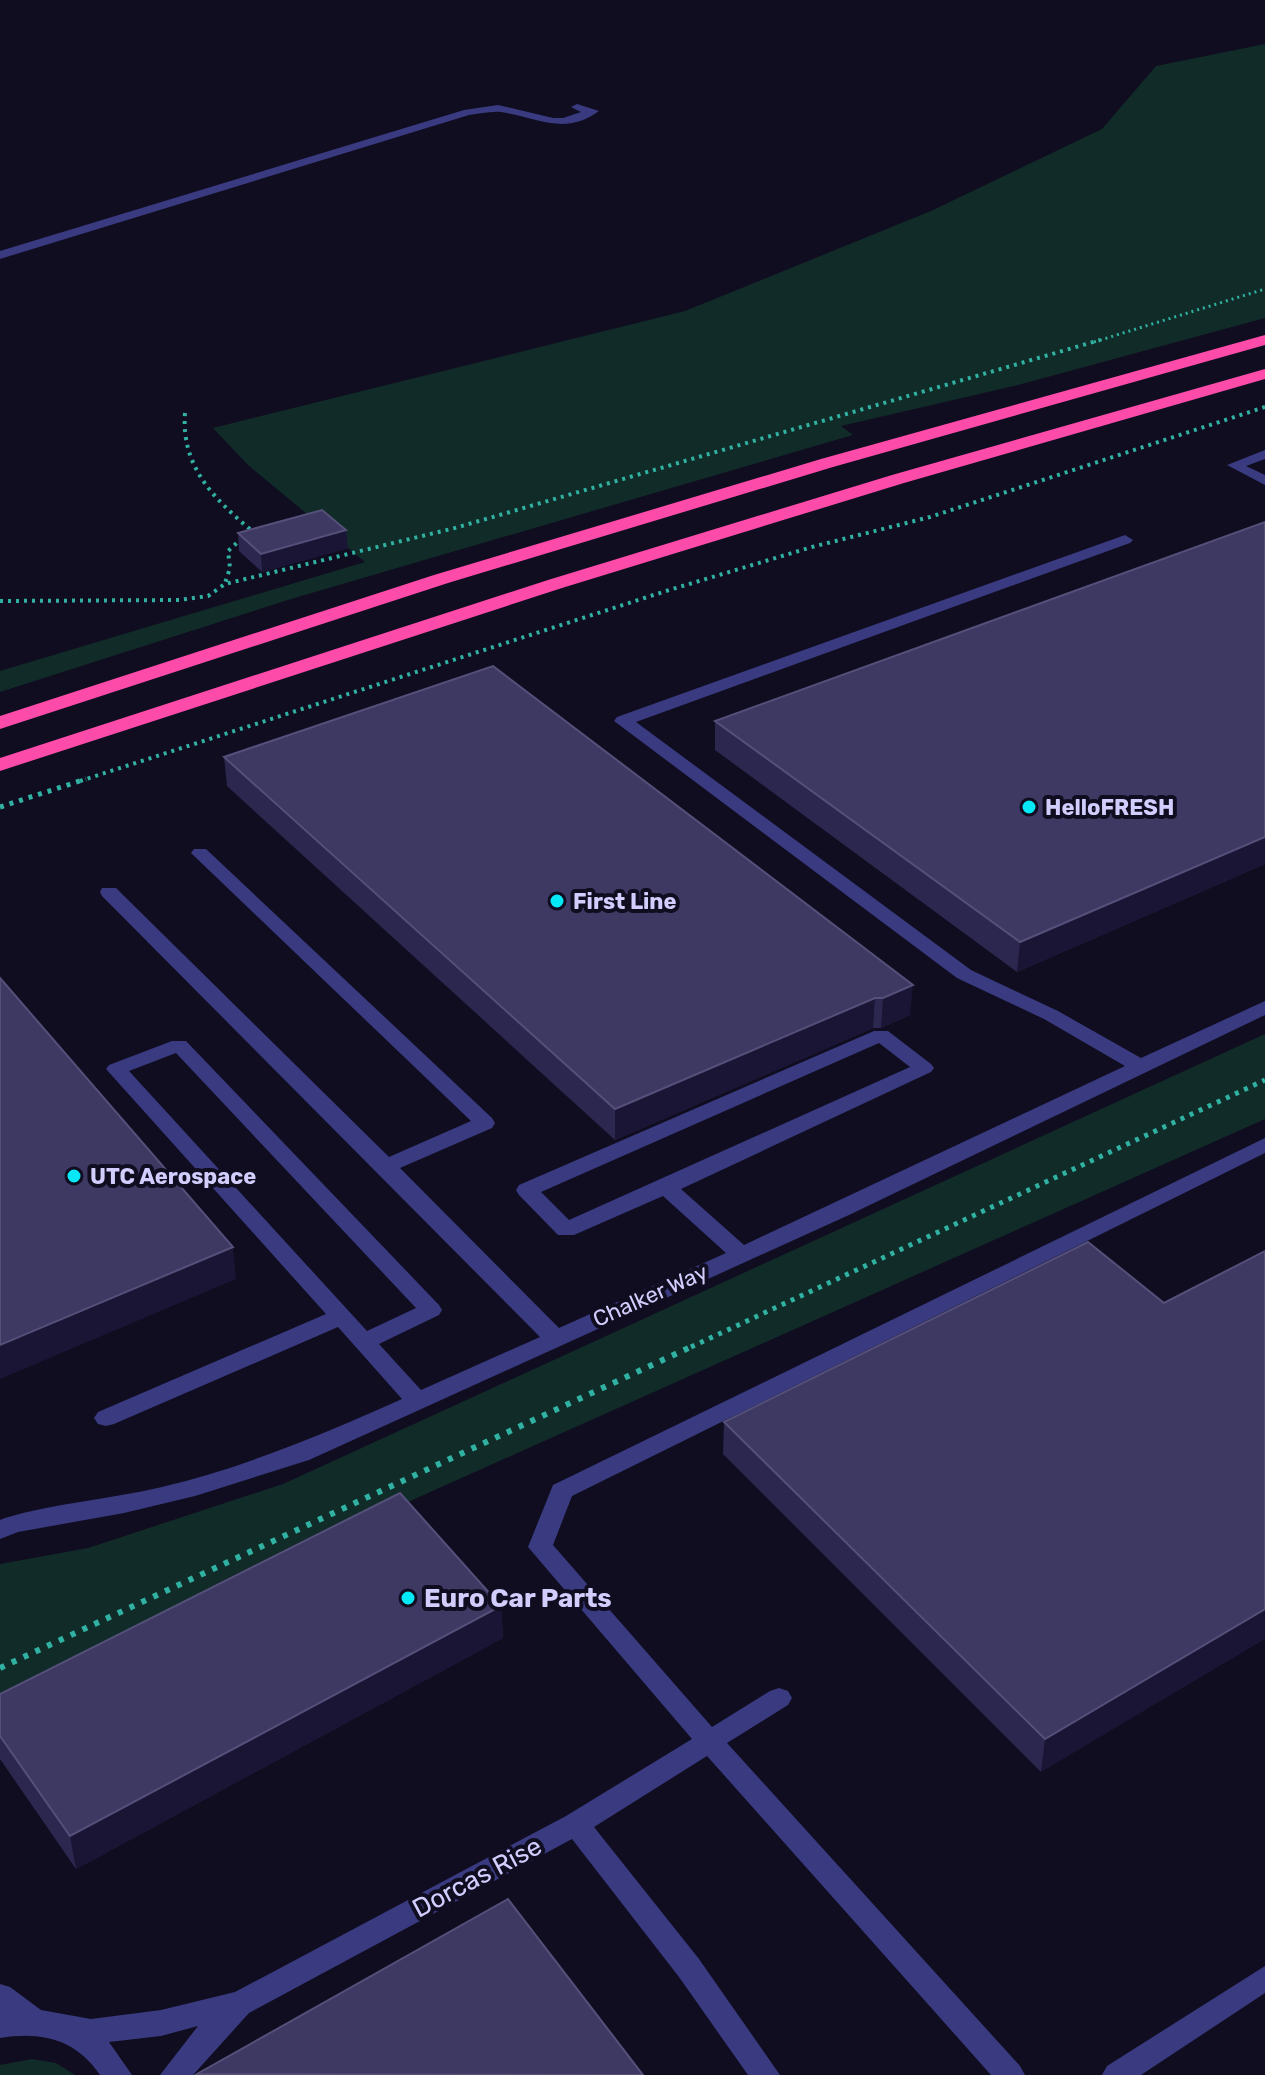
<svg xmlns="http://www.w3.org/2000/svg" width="1265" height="2075" font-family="Rubik,sans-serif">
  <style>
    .green { fill: #112b28 }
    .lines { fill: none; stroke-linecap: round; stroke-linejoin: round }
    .path-far3 { stroke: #30b1a2; stroke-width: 3; stroke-dasharray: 2 4; stroke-linecap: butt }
    .path-far2 { stroke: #30b1a2; stroke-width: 4; stroke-dasharray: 3 5; stroke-linecap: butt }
    .path-far1 { stroke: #30b1a2; stroke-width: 5; stroke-dasharray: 4 6; stroke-linecap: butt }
    .path { stroke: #30b1a2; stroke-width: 6; stroke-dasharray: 5 8; stroke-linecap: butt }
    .minor { fill: #393a7f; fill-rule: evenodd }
    .highway { fill: #fc4ba9; fill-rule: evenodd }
    .wall { fill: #2c274f }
    .shaded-wall { fill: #1a1535 }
    .building { fill: #3e3962; stroke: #55507a; stroke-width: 2 }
    .poi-dot { fill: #04e9f5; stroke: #100d21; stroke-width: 3 }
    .labels { text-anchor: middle; stroke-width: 8; stroke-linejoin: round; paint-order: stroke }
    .poi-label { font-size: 22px; font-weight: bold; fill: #d1cefe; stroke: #100d21; text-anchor: start }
    .street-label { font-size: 22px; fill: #d1cefe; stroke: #100d21 }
    .near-poi-label { font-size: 26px; font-weight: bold; fill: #d1cefe; stroke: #100d21; text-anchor: start }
    .near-street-label { font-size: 26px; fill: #d1cefe; stroke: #100d21 }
  </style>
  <rect width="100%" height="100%" fill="#100d21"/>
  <!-- green -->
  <path class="green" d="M1265,44V318L1018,385L841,426L853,435L291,599L0,692V671L365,562L248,465L213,428L685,311L931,211L1102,129L1156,66Z
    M1265,1034V1119L419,1497L0,1697V1564L88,1548L283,1484Z
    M32,2059L56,2063L75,2075H0V2065Z"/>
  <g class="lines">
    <!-- path-far3 -->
    <path class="path-far3" d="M1094,342L1265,289"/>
    <!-- path-far2 -->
    <path class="path-far2" d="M185,413C181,466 213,498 251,530L228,551L230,568L225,583
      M0,601L179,600L208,596L225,584L455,528L1100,340
      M80,781L666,591L812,547L930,517L1265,407"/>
    <!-- path-far1 -->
    <path class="path-far1" d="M0,807L86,779
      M691,1347L1265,1080"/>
    <!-- path -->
    <path class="path" d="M0,1668L695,1345"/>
    <!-- minor -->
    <path class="minor" d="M577,104L599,111C566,136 537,118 501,112C491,111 479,114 469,115L0,259V251L464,110L498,105L553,118H563L581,112L571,107Z
      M1265,450V459L1246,466L1265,475V485L1227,465Z
      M1125,535L1133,540L1130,543L636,722L971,970L1058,1011L1141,1058L1265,1001V1015L849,1215L309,1460L195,1496L124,1513L18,1532L0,1539V1520L5,1518C55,1503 111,1499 162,1487C246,1467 323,1434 402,1399L338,1327L114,1424L106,1426L98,1424L94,1418L98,1412L326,1314L106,1069L109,1065L172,1041H186L439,1305L442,1310L439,1315L379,1344L421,1390L540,1337L102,896L100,892L102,888H116L389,1157L471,1121L191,853L194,849H206L492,1118L495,1123L492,1128L400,1168L559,1328L726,1253L663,1196L574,1235H558L519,1195L516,1190L519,1185L874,1031H888L931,1064L934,1068L931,1072L681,1189L744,1245L1125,1066L1044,1019L957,978L614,721L617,717ZM879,1043L910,1067L569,1220L541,1192ZM176,1053L416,1308L367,1331L129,1071Z
      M1265,1138V1153L572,1496L553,1545L712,1727L770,1691L779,1688L788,1691L792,1698L788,1705L727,1743L1020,2066L1025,2075H991L707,1756L594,1827L699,1959L780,2075H748L679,1977L572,1839L249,2013L193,2075H160L198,2026L161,2036L109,2042L132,2075H100C76,2039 41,2031 0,2038V1984L10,1987L41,2010L91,2019L161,2010L235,1992L566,1816L692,1739L528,1547L553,1485Z
      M1265,1966V1993L1141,2075H1102L1107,2066Z"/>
    <!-- highway -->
    <path class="highway" d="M1265,335V345L833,467L448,583L0,729V716L434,575L821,459Z
      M1265,369V379L904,483L562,588L0,771V758L548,580L892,475Z"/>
  </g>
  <!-- wall -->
  <path class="wall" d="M1265,522V864L1017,972L715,750V721Z
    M346,530L348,548L262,572L239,551L238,533Z
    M493,666L910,1015L881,1028H873L615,1140L227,786L224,757Z
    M1164,1303L1041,1772L723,1454L724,1422Z
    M501,1606L503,1638L76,1869L0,1759V1694Z"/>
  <!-- shaded-wall -->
  <path class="shaded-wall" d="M346,530L348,548L262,572L261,554Z
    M1265,837V864L1017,972L1020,942Z
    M913,985L910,1015L881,1028L883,998Z
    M875,998L873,1028L615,1140V1109Z
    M233,1247L236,1279L0,1379V1345Z
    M501,1606L503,1638L76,1869L70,1836Z
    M1265,1609V1639L1041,1772L1045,1739Z"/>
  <!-- building -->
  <path class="building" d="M322,510L346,530L261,554L238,533Z
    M1265,522V837L1020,942L715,721Z
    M493,666L913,985L883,998H875L615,1109L224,757Z
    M0,978L233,1247L0,1345Z
    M1088,1242L1164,1303L1265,1251V1609L1045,1739L724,1422Z
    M400,1493L501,1606L70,1836L0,1736V1694Z
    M508,1899L643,2075L197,2074Z"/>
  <!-- markers -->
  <g class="poi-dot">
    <circle cx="1029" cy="807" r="8"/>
    <circle cx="557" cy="901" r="8"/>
    <circle cx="74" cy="1176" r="8"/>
    <circle cx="408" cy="1598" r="8"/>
  </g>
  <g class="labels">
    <!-- poi labels -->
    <g class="poi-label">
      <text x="1045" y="815">HelloFRESH</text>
      <text x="573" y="909">First Line</text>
      <text x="90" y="1184">UTC Aerospace</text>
    </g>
    <!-- street labels -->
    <g class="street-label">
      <text transform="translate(650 1295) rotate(-24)" y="8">Chalker Way</text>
    </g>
    <!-- near-poi labels -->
    <g class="near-poi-label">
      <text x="424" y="1607">Euro Car Parts</text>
    </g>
    <!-- near-street labels -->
    <g class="near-street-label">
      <text transform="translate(477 1877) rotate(-28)" y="9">Dorcas Rise</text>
    </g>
  </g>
</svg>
